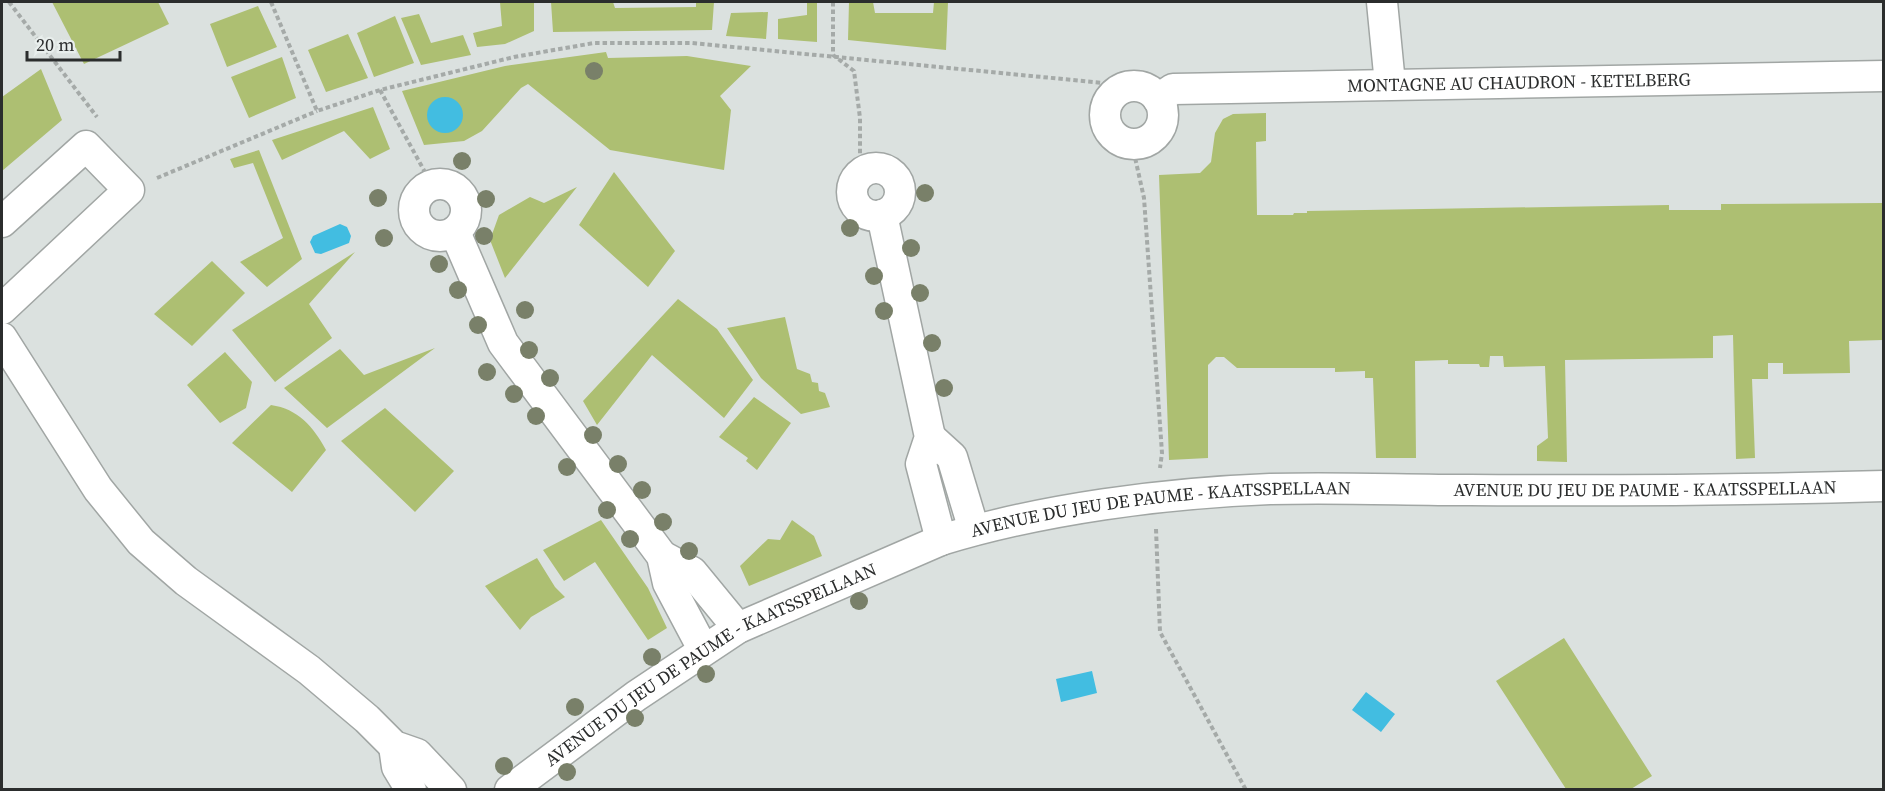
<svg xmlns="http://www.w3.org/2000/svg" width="1885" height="791" font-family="'Source Serif 4',serif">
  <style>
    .green { fill: #adbf72 }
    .water { fill: #42bde1 }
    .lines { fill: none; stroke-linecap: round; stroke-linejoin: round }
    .minor-casing { stroke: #a1a6a4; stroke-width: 33 }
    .path { stroke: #a5aaa8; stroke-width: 4; stroke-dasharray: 4.5 3; stroke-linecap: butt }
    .minor { stroke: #fff; stroke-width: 30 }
    .tree { fill: #798069 }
    .labels { text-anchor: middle; stroke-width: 5; stroke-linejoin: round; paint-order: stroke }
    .street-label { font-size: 18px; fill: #2b2d2d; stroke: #e8eeec }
  </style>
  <rect width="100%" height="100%" fill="#dbe1df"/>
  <!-- green -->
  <path class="green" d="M52,2H158L169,24L84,64Z
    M500,2H534V31L505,44L477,47L473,33L502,26Z
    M551,2H613L615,8L696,7V2H714L712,30L553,32Z
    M807,2H817V42L778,39V19L807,15Z
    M849,2H873L875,13H933L934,2H948L946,50L848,40Z
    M258,6L277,47L227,67L210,24Z
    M768,12L766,39L726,36L731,13Z
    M419,14L431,43L463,35L471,55L421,65L401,18Z
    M395,16L414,63L374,77L357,33Z
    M348,34L368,78L326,92L308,50Z
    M606,52L608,58L687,56L751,66L720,96L731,110L724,170L610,150L528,84L521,88L482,131L464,141L424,145L402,91L505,66Z
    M282,57L296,98L249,118L231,77Z
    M41,69L62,120L2,171V97Z
    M373,107L390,149L370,159L344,131L282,160L272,140Z
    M1266,113V141L1256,142L1257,215H1293L1294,213H1307V211L1669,205V210H1721V204H1730L1883,203V340L1849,341L1850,373L1783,374V363H1768V379H1752L1755,458L1736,459L1733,335L1713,336V358L1565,360L1567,462L1537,461V446L1548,438L1545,366L1504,367L1503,356H1490L1489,367H1480L1479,364H1448V360L1415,361L1416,458H1376L1373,378H1365V371L1335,372V368H1237L1224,357H1216L1208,365V458L1169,460L1159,175L1200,173L1211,162L1215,133L1223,119L1233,114Z
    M259,150L302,259L267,287L240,262L283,238L253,163L234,168L230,159Z
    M614,172L675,251L648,287L579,225Z
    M577,187L505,278L490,240L499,215L530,197L544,203Z
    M355,252L309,304L332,338L275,382L232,330Z
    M212,261L245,293L192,346L154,314Z
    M678,299L717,329L753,380L724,418L652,355L597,425L583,401Z
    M785,317L797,369L810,374L812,382L818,383L819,391L825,393L830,407L801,414L761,378L727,328Z
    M435,348L327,428L284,388L340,349L364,375Z
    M225,352L252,382L246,408L220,423L187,385Z
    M754,397L791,423L757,470L746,461L748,458L719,437Z
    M271,405C298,409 313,426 326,450L292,492L232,443Z
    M385,408L454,471L415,512L341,441Z
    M601,520L648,588L667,628L648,640L595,562L564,581L543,550Z
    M792,520L814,536L822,556L749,586L740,566L768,539L780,540Z
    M537,558L555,587L565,597L531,617L520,630L485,586Z
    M1564,638L1652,776L1631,789H1566L1496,681Z"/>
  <!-- water -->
  <path class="water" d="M427 115a18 18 0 1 1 36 0a18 18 0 1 1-36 0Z
    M340,224L347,227L351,236L349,243L321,254L315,253L310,242L313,236Z
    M1092,671L1097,693L1061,702L1056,679Z
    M1366,692L1395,714L1381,732L1352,710Z"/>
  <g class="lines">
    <!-- minor casing -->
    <g class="minor-casing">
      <g id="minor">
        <path d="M1382,2L1390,84"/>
        <circle cx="1134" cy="115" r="29"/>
        <path id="s1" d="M1158,99L1173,89L1884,76"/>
        <circle cx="876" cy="192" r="24"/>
        <circle cx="440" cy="210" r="26"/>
        <path d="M882,215L930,437L921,464L941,540"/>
        <path d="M2,222L86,146L129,190L2,309"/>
        <path d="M455,232L503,343L662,556L668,583L703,649"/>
        <path d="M2,338L98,489L141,542L186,581L309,670L367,719L394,746L417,754L451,790"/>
        <path d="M930,437L952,457L974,530"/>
        <path d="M662,556L692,572L738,628"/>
        <path d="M394,746L397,767L411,790"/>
        <path id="s2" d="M510,790L636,696L738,628L941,540C1042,509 1164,493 1270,489C1336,487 1403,490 1470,490C1608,491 1745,490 1884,486"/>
      </g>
    </g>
    <!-- path -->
    <path class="path" d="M9,2L97,117
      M271,2L317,111L380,90L514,57L594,43H692L1114,84L1124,87
      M833,2V55L854,71L860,118V174
      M380,90L432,185
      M1132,144L1144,198L1162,453L1160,468
      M157,178L317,111
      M1156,529L1160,632L1246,790"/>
    <!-- minor -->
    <use href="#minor" class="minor"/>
  </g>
  <!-- trees -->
  <g class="tree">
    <circle cx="594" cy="71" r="9"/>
    <circle cx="462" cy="161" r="9"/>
    <circle cx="925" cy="193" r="9"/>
    <circle cx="378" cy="198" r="9"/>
    <circle cx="486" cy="199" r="9"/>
    <circle cx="850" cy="228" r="9"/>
    <circle cx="484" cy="236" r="9"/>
    <circle cx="384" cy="238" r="9"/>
    <circle cx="911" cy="248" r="9"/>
    <circle cx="439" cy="264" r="9"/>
    <circle cx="874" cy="276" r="9"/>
    <circle cx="458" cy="290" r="9"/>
    <circle cx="920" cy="293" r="9"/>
    <circle cx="525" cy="310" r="9"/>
    <circle cx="884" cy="311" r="9"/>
    <circle cx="478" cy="325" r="9"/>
    <circle cx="932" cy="343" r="9"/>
    <circle cx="529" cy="350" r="9"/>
    <circle cx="487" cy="372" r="9"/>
    <circle cx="550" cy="378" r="9"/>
    <circle cx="944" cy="388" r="9"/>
    <circle cx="514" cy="394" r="9"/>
    <circle cx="536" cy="416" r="9"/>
    <circle cx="593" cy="435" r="9"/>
    <circle cx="618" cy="464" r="9"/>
    <circle cx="567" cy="467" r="9"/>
    <circle cx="642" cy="490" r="9"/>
    <circle cx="607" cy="510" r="9"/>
    <circle cx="663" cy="522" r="9"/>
    <circle cx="630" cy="539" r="9"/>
    <circle cx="689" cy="551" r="9"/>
    <circle cx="859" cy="601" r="9"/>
    <circle cx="652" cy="657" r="9"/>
    <circle cx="706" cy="674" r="9"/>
    <circle cx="575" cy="707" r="9"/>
    <circle cx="635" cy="718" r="9"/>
    <circle cx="504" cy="766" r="9"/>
    <circle cx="567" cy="772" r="9"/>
  </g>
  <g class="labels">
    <!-- street labels -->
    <g class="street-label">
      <text dy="6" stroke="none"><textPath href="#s1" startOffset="364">MONTAGNE AU CHAUDRON - KETELBERG</textPath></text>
      <text dy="6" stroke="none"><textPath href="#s2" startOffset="1210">AVENUE DU JEU DE PAUME - KAATSSPELLAAN</textPath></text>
      <text dy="6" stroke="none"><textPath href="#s2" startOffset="724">AVENUE DU JEU DE PAUME - KAATSSPELLAAN</textPath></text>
      <text dy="6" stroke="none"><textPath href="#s2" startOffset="238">AVENUE DU JEU DE PAUME - KAATSSPELLAAN</textPath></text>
    </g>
  </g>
  <!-- border -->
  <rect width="1885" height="791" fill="none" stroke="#2b2d2d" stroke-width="6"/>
  <!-- scale -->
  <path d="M27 51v9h93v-9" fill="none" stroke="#2b2d2d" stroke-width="3"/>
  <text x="36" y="51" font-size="18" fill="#2b2d2d" stroke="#e8eeec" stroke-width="4.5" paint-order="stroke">20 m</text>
</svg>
